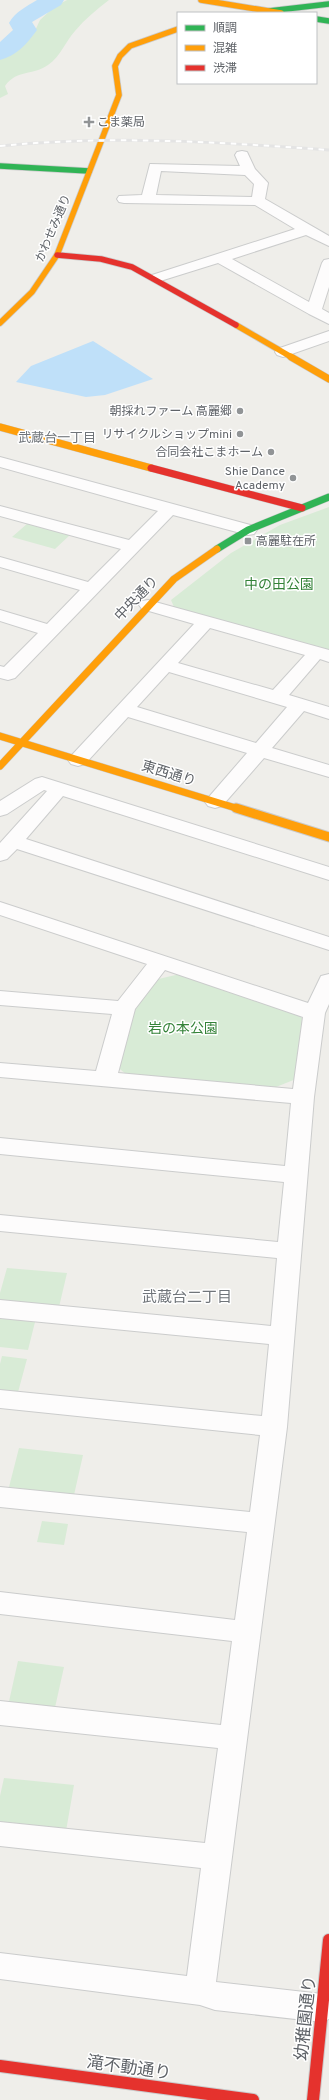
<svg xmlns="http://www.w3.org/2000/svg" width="329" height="2100" font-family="Overpass,'Noto Sans JP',sans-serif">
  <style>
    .green { fill: #d8ebd6 }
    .water { fill: #bfe0f9 }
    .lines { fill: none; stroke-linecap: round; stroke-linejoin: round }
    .river { fill: #bfe0f9; fill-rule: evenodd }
    .street-casing { stroke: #cbcccc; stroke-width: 2 }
    .fast-far1-casing { stroke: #cacacb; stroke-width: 7 }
    .fast-casing { stroke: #cacacb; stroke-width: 8 }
    .slow-far2-casing { stroke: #cacacb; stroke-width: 7 }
    .slow-far1-casing { stroke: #cacacb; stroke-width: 8 }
    .slow-casing { stroke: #cacacb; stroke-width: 11 }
    .jam-far2-casing { stroke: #cacacb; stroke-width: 7 }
    .jam-far1-casing { stroke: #cacacb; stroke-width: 8 }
    .jam-casing { stroke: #cacacb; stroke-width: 14 }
    .street { fill: #fdfcfc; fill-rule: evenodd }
    .fast-far1 { stroke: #30b455; stroke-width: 5.5 }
    .fast { stroke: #30b455; stroke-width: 7 }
    .slow-far2 { stroke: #ff9f0a; stroke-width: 5.5 }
    .slow-far1 { stroke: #ff9f0a; stroke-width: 7 }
    .slow { stroke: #ff9f0a; stroke-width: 9 }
    .jam-far2 { stroke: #e5322d; stroke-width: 5.5 }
    .jam-far1 { stroke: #e5322d; stroke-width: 7 }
    .jam { stroke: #e5322d; stroke-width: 12 }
    .rail-casing { stroke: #e4e4e4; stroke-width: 3 }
    .rail { stroke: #fff; stroke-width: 2; stroke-dasharray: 5.5; stroke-linecap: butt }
    .poi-dot { fill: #919496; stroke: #fff; stroke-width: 1.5 }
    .labels { text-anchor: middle; stroke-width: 3; stroke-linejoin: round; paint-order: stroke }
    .far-poi-label { font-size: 12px; fill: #5f6368; stroke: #fff; text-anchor: end }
    .far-street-label { font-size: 12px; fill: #5f6368; stroke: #fff }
    .far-neighbourhood-label { font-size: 13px; fill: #70757a; stroke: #fff }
    .park-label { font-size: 14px; fill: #348238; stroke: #fff }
    .street-label { font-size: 14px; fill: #5f6368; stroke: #fff }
    .neighbourhood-label { font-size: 15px; fill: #70757a; stroke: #fff }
    .near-street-label { font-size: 17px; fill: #5f6368; stroke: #fff }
  </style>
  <rect width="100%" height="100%" fill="#efeeea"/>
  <!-- green -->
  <path class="green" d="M67,0H109C97,9 85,19 75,31C65,42 61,56 48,65C33,76 17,69 5,86L8,94L0,98V59L18,49L33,35L40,20L54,7Z
    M329,507V650L174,607L171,600L231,553L280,525Z
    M28,523L71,534L55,549L12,537Z
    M180,974L295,1011L302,1018L296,1079L276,1087L126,1074L116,1066L129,1014L154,980Z
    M7,1268L67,1273L59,1307L0,1302V1293Z
    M0,1315L36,1318L28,1350L0,1347Z
    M2,1356L27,1359L17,1396L0,1394V1364Z
    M19,1448L83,1455L74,1495L9,1487Z
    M42,1521L68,1524L64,1545L37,1542Z
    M18,1661L64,1667L54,1712L8,1706Z
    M4,1778L74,1785L66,1831L0,1824V1796Z"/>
  <!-- water -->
  <path class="water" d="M93,341L153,379L105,395L86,397L16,382L31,366Z"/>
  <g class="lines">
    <!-- river -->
    <path class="river" d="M37,0H64L61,5L32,22L37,30C28,43 16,56 0,60V42L13,30L9,23C16,11 26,7 37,0Z"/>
    <!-- street casing -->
    <g class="street-casing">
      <path id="street" d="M242,151L247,152L255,169L268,183L265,199L329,236V246L306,235L232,259L309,302L322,263L324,260L329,259V287L322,309L329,313V324L309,314L218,263L157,282L152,281L150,278L152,275L295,229L255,205L124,203L119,202L117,199L119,196L142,195L150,164L240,166L235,155L237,152ZM161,171L245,175L254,184L252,197L156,195Z
        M329,331V341L283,357L277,355L275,352L277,349Z
        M0,457L254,526L257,530L254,534L248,535L173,515L15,678L8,680L0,678V666L4,667L38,633L0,621V610L47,624L80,590L0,567V557L88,582L121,549L0,516V506L129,540L158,511L0,467Z
        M148,600L329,650V662L320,659L289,695L329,707V719L304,711L272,748L329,765V777L264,758L222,806L215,808L208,806L205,802L208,798L247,753L128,717L85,764L78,766L71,764L68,760L71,756L194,624L142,609L139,605L142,601ZM210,628L305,655L273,690L178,663ZM169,672L287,707L256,743L137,707Z
        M42,777L329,867V880L63,796L26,839L329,937V950L17,849L7,859L0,861V843L47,791L44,790L7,814L0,816V801L35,779Z
        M0,902L308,1003L321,976L329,974V1004L325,1013L314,1097L287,1427L216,1982L322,1994L329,1997V2019L322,2022L215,2010L200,2005L0,1979V1953L187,1976L201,1868L0,1846V1822L205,1843L218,1748L0,1725V1701L221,1725L232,1641L0,1614V1592L235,1620L247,1532L0,1507V1487L250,1512L260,1435L0,1408V1390L262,1416L269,1344L0,1318V1300L271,1326L277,1258L0,1231V1215L278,1242L284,1182L0,1154V1138L285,1166L291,1103L0,1077V1063L96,1071L112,1014L0,1005V991L118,1001L147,964L0,915ZM165,970L303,1017L293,1089L118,1073L135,1009Z"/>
    </g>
    <!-- fast-far1 casing -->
    <g class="fast-far1-casing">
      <path id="fast-far1" d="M269,11L329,4
        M316,19L329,21
        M0,166L89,171"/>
    </g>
    <!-- fast casing -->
    <g class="fast-casing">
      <path id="fast" d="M217,549L248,530L329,497"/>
    </g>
    <!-- slow-far2 casing -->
    <g class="slow-far2-casing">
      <path id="slow-far2" d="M201,0L281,13
        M0,323L32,292L57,255L119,95L115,66L120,56L130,46L178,29
        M236,325L293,358"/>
    </g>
    <!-- slow-far1 casing -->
    <g class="slow-far1-casing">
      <path id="slow-far1" d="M291,357L329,379
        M0,427L151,468
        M0,736L239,809
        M0,766L174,579L217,549"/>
    </g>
    <!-- slow casing -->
    <g class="slow-casing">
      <path id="slow" d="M236,808L329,837"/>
    </g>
    <!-- jam-far2 casing -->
    <g class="jam-far2-casing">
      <path id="jam-far2" d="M57,255L101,259L132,267L236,325"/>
    </g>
    <!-- jam-far1 casing -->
    <g class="jam-far1-casing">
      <path id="jam-far1" d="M151,468L302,508"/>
    </g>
    <!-- jam casing -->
    <g class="jam-casing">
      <path id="jam" d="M0,2066L253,2100
        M313,2100L329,1940"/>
    </g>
    <!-- street -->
    <use href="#street" class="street"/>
    <!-- fast-far1 -->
    <use href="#fast-far1" class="fast-far1"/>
    <!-- fast -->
    <use href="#fast" class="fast"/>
    <!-- slow-far2 -->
    <use href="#slow-far2" class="slow-far2"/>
    <!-- slow-far1 -->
    <use href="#slow-far1" class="slow-far1"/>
    <!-- slow -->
    <use href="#slow" class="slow"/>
    <!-- jam-far2 -->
    <use href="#jam-far2" class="jam-far2"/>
    <!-- jam-far1 -->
    <use href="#jam-far1" class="jam-far1"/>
    <!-- jam -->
    <use href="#jam" class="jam"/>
    <!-- rail casing -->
    <g class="rail-casing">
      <path id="rail" d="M0,146C110,135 219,142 329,150"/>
    </g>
    <!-- rail -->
    <use href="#rail" class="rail"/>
  </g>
  <!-- markers -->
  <g class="poi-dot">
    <path d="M87 116h4v4h4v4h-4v4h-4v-4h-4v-4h4z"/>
    <circle cx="240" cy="411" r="4"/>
    <circle cx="240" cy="434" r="4"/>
    <circle cx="271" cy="452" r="4"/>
    <circle cx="293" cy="478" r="4"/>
    <rect x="244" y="537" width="8" height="8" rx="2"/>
  </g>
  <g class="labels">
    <!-- far-poi labels -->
    <g class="far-poi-label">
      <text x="97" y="126" text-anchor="start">こま薬局</text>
      <text x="232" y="415">朝採れファーム 高麗郷</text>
      <text x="232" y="438">リサイクルショップmini</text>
      <text x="263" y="456">合同会社こまホーム</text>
      <text x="285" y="475">Shie Dance<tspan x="285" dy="14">Academy</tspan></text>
      <text x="256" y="545" text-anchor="start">高麗駐在所</text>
    </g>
    <!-- far-street labels -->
    <g class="far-street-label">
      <text transform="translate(53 228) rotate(-67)" y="4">かわせみ通り</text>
    </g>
    <!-- far-neighbourhood labels -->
    <g class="far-neighbourhood-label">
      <text x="57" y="442">武蔵台一丁目</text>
    </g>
    <!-- park labels -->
    <g class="park-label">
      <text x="279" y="589">中の田公園</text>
      <text x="183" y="1033">岩の本公園</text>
    </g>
    <!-- street labels -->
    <g class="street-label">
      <text transform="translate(136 598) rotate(-46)" y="5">中央通り</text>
      <text transform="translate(169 773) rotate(17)" y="5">東西通り</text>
    </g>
    <!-- neighbourhood labels -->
    <g class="neighbourhood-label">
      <text x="187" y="1302">武蔵台二丁目</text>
    </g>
    <!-- near-street labels -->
    <g class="near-street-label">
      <text transform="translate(305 2018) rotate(-84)" y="6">幼稚園通り</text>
      <text transform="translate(129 2067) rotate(8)" y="6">滝不動通り</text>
    </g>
  </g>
  <!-- legend -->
  <rect x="177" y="12" width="140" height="72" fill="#ffffff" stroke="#bfc1c3"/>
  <rect x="185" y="25" width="20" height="6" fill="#30b455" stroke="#bfc1c3"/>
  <text x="213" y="32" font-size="12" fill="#5f6368">順調</text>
  <rect x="185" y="45" width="20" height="6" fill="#ff9f0a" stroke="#bfc1c3"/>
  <text x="213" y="52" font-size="12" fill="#5f6368">混雑</text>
  <rect x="185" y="65" width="20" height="6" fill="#e5322d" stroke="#bfc1c3"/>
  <text x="213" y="72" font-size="12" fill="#5f6368">渋滞</text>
</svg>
